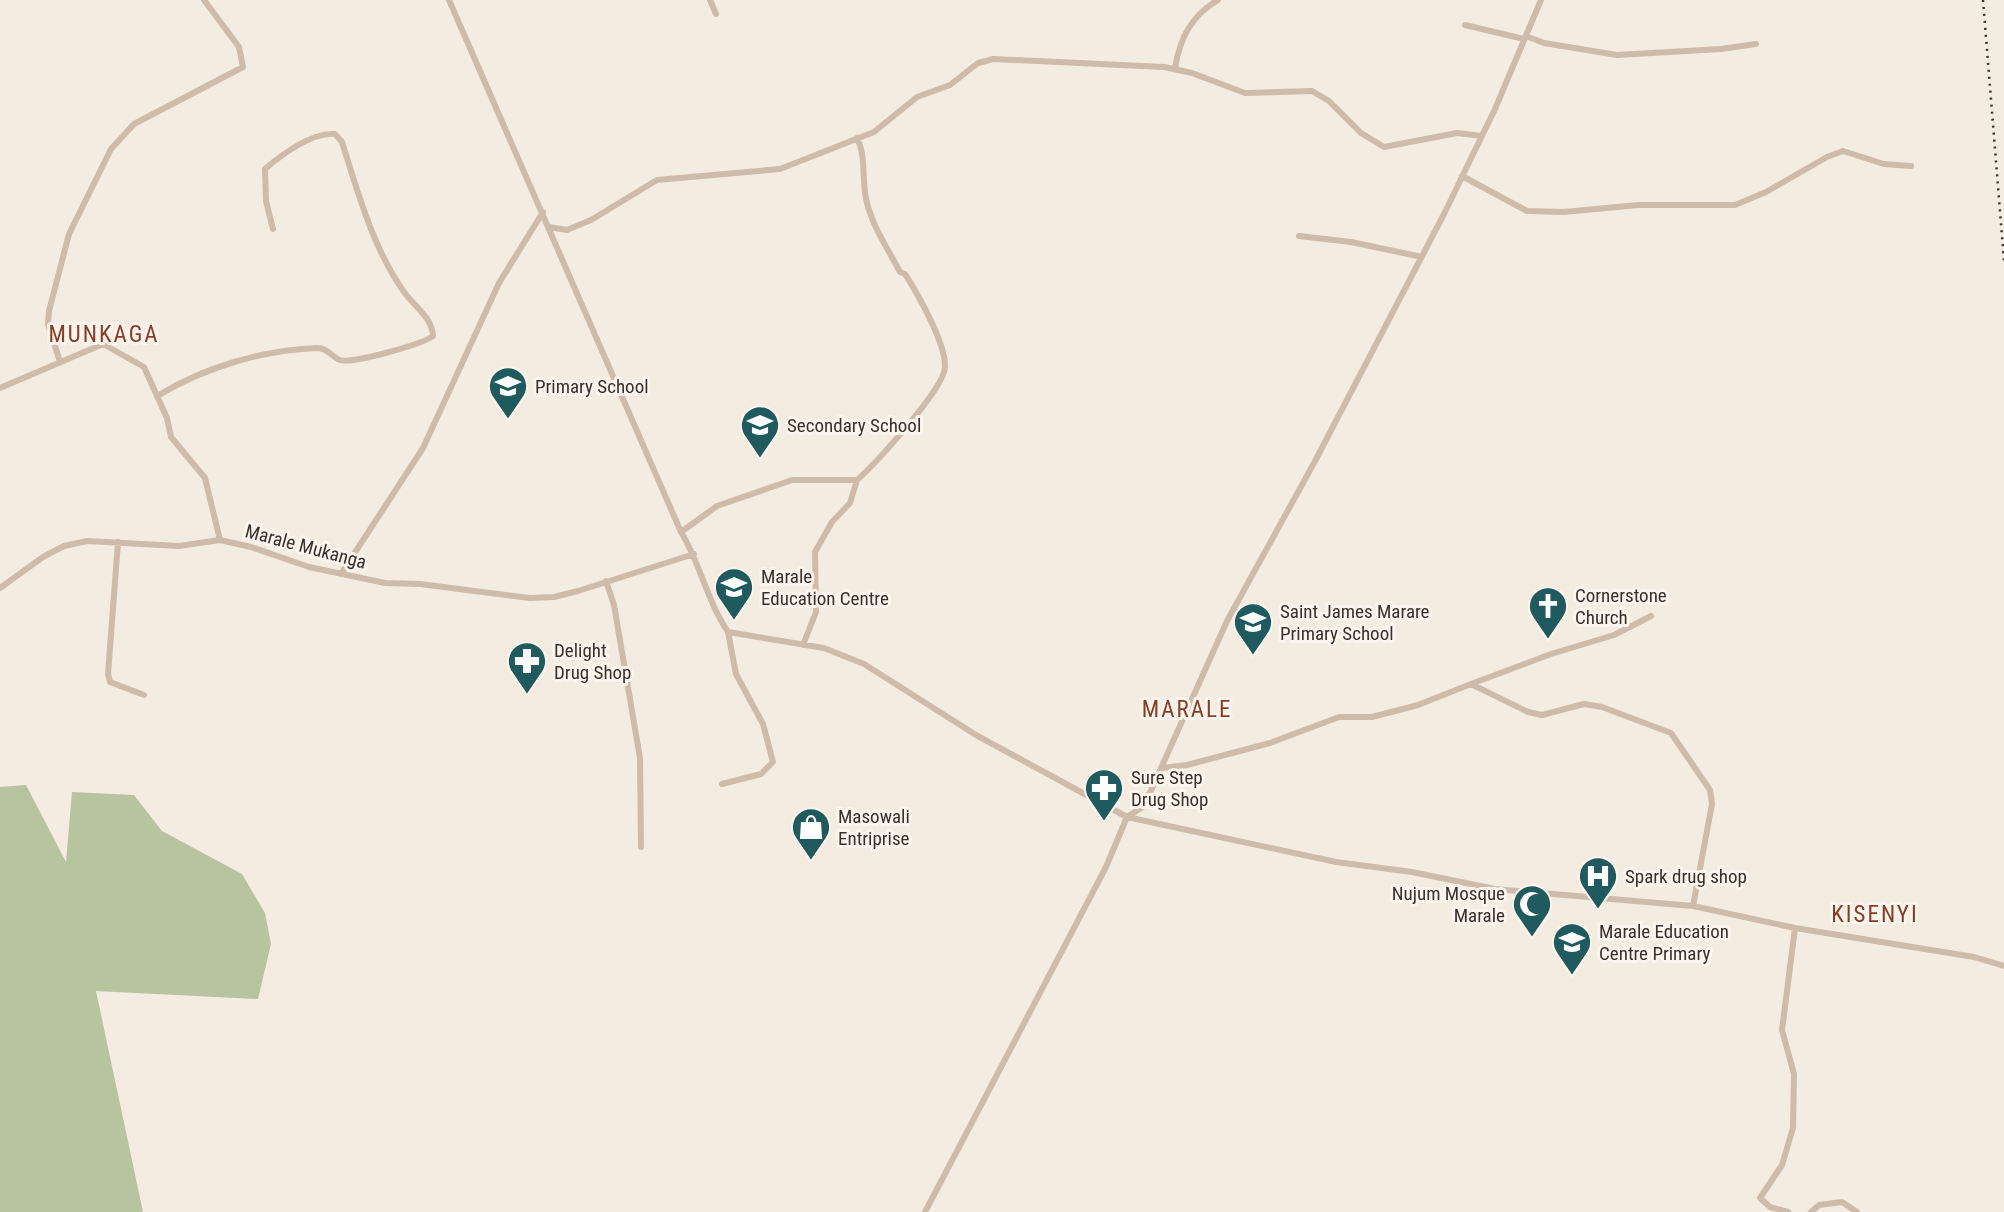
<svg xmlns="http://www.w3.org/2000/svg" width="2004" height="1212" font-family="'Roboto Condensed',sans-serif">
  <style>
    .green { fill: #b8c4a0 }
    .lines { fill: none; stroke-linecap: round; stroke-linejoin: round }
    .street { stroke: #cdbbac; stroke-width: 6 }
    .rail { stroke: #3b302b; stroke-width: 2.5; stroke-dasharray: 2 5; stroke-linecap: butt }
    .labels { text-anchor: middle; stroke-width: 6; stroke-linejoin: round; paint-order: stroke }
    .poi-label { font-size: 19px; fill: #3b302b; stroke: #fbf5ee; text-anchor: start }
    .street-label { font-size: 19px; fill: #3b302b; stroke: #fbf5ee }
    .quarter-label { font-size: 23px; letter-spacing: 2px; fill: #8c3b22; stroke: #fbf5ee }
  </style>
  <rect width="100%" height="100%" fill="#f4ebe1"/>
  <!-- green -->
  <path class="green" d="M26,785L66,862L72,792L134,795L162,831L242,874L265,913L271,944L258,999L96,991L143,1212H0V787Z"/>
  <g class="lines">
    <!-- street -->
    <path class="street" d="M449,0L681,532C700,563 707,601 728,632L824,648L864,664L976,735L1127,817L1336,862L1412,872L1495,889L1693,906L1795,928L1974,957L2004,966
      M710,0L716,14
      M1465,25L1524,39
      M1526,36L1544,43L1617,55L1721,49L1756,44
      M1175,68C1180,38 1191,16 1218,0
      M1462,176L1527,211L1564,212L1638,205H1735L1766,192L1827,157L1843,151L1884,164L1911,166
      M549,227L567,230L591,220L657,180L780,169L874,132L917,97L950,85L978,63L993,59L1164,67L1192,73L1245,93L1312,91L1329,101L1361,133L1384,147L1457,133L1482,136
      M1299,236L1351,242L1422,257
      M60,362L48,324L49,311L69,234L111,149L134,124L243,67L239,47L204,0
      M0,388L103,344L144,367L167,418L171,437L205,478L220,540
      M159,395C205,367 263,350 317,348C328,348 332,357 340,360C352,364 423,344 433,336C432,317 414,306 404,292C373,248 358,193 342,142L335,134C312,132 281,155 265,169L266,201L273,229
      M681,532L717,506L792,480H857C875,464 945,388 945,367C946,344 918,294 905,274L900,272C888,249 873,227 867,203C861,182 867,158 857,138
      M118,542L108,674L110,682L144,695
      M341,574L423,448L499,283L543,212
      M606,581L614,605L640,758L641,847
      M0,588L43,557L64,546L87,541L179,546L220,540L251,547L309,567L385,583L420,584L530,598L554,597L578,591L694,554
      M803,645L816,612L815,552L832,522L850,503L857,480
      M1471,684L1551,654L1614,635L1651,616
      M1163,768L1187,765L1270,743L1339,717H1372L1418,705L1471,684L1528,712L1542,715L1584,704L1602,707L1671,733L1710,790L1712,804L1693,906
      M722,784L761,774L773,762L763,724L736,674L728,632
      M925,1212L1106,867L1127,817L1144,806L1227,621L1314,463L1444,214L1495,109L1541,0
      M1788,1212L1770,1207L1760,1198L1782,1165L1793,1128L1794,1074L1782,1030L1795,928
      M1811,1212L1819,1205L1842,1202L1857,1212"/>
    <!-- rail -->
    <path class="rail" d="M1983,0L2004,261"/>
  </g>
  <!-- icons -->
  <defs>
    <g id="school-pin" transform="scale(2.0125)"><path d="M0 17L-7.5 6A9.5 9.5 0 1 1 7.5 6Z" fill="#1f5a5e" stroke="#fbf5ee"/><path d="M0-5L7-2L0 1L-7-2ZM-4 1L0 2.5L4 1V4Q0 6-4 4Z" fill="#fff"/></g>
    <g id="church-pin" transform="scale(2.0125)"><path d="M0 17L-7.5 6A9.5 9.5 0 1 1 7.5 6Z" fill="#1f5a5e" stroke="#fbf5ee"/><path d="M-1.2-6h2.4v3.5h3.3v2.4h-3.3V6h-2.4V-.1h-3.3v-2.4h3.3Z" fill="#fff"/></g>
    <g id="pharmacy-pin" transform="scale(2.0125)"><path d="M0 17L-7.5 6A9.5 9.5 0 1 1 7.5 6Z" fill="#1f5a5e" stroke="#fbf5ee"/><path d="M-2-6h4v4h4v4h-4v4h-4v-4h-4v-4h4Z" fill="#fff"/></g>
    <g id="shop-pin" transform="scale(2.0125)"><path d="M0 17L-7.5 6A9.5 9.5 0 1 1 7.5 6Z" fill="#1f5a5e" stroke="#fbf5ee"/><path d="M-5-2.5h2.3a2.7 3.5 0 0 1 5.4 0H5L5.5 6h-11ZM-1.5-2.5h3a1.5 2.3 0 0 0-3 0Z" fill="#fff"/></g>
    <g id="hospital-pin" transform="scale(2.0125)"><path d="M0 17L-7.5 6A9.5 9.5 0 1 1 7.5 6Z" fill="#1f5a5e" stroke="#fbf5ee"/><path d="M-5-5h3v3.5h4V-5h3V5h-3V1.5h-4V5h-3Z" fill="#fff"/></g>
    <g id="mosque-pin" transform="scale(2.0125)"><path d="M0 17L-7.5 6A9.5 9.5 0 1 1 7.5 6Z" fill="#1f5a5e" stroke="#fbf5ee"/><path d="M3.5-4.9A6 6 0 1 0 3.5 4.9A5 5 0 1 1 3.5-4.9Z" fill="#fff"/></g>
  </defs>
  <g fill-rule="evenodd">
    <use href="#school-pin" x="508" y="386"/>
    <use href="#school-pin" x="760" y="425"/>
    <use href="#school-pin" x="734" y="587"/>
    <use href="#church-pin" x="1548" y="606"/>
    <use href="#school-pin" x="1253" y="622"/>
    <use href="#pharmacy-pin" x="527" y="661"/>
    <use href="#pharmacy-pin" x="1104" y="788"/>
    <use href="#shop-pin" x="811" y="827"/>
    <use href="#hospital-pin" x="1598" y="876"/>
    <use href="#mosque-pin" x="1532" y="904"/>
    <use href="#school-pin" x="1572" y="942"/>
  </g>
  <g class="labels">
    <!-- poi labels -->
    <g class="poi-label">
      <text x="535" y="393">Primary School</text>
      <text x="787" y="432">Secondary School</text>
      <text x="761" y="583">Marale<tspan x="761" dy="22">Education Centre</tspan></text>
      <text x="1575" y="602">Cornerstone<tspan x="1575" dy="22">Church</tspan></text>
      <text x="1280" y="618">Saint James Marare<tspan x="1280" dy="22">Primary School</tspan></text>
      <text x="554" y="657">Delight<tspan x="554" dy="22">Drug Shop</tspan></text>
      <text x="1131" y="784">Sure Step<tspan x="1131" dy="22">Drug Shop</tspan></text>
      <text x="838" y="823">Masowali<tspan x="838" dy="22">Entriprise</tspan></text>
      <text x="1625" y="883">Spark drug shop</text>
      <text x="1505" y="900" text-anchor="end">Nujum Mosque<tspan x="1505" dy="22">Marale</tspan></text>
      <text x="1599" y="938">Marale Education<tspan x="1599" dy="22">Centre Primary</tspan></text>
    </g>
    <!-- street labels -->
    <g class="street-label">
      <text transform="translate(306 546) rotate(15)" y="7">Marale Mukanga</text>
    </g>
    <!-- quarter labels -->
    <g class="quarter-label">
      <text x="104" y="342">MUNKAGA</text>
      <text x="1187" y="717">MARALE</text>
      <text x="1875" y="922">KISENYI</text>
    </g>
  </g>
</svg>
